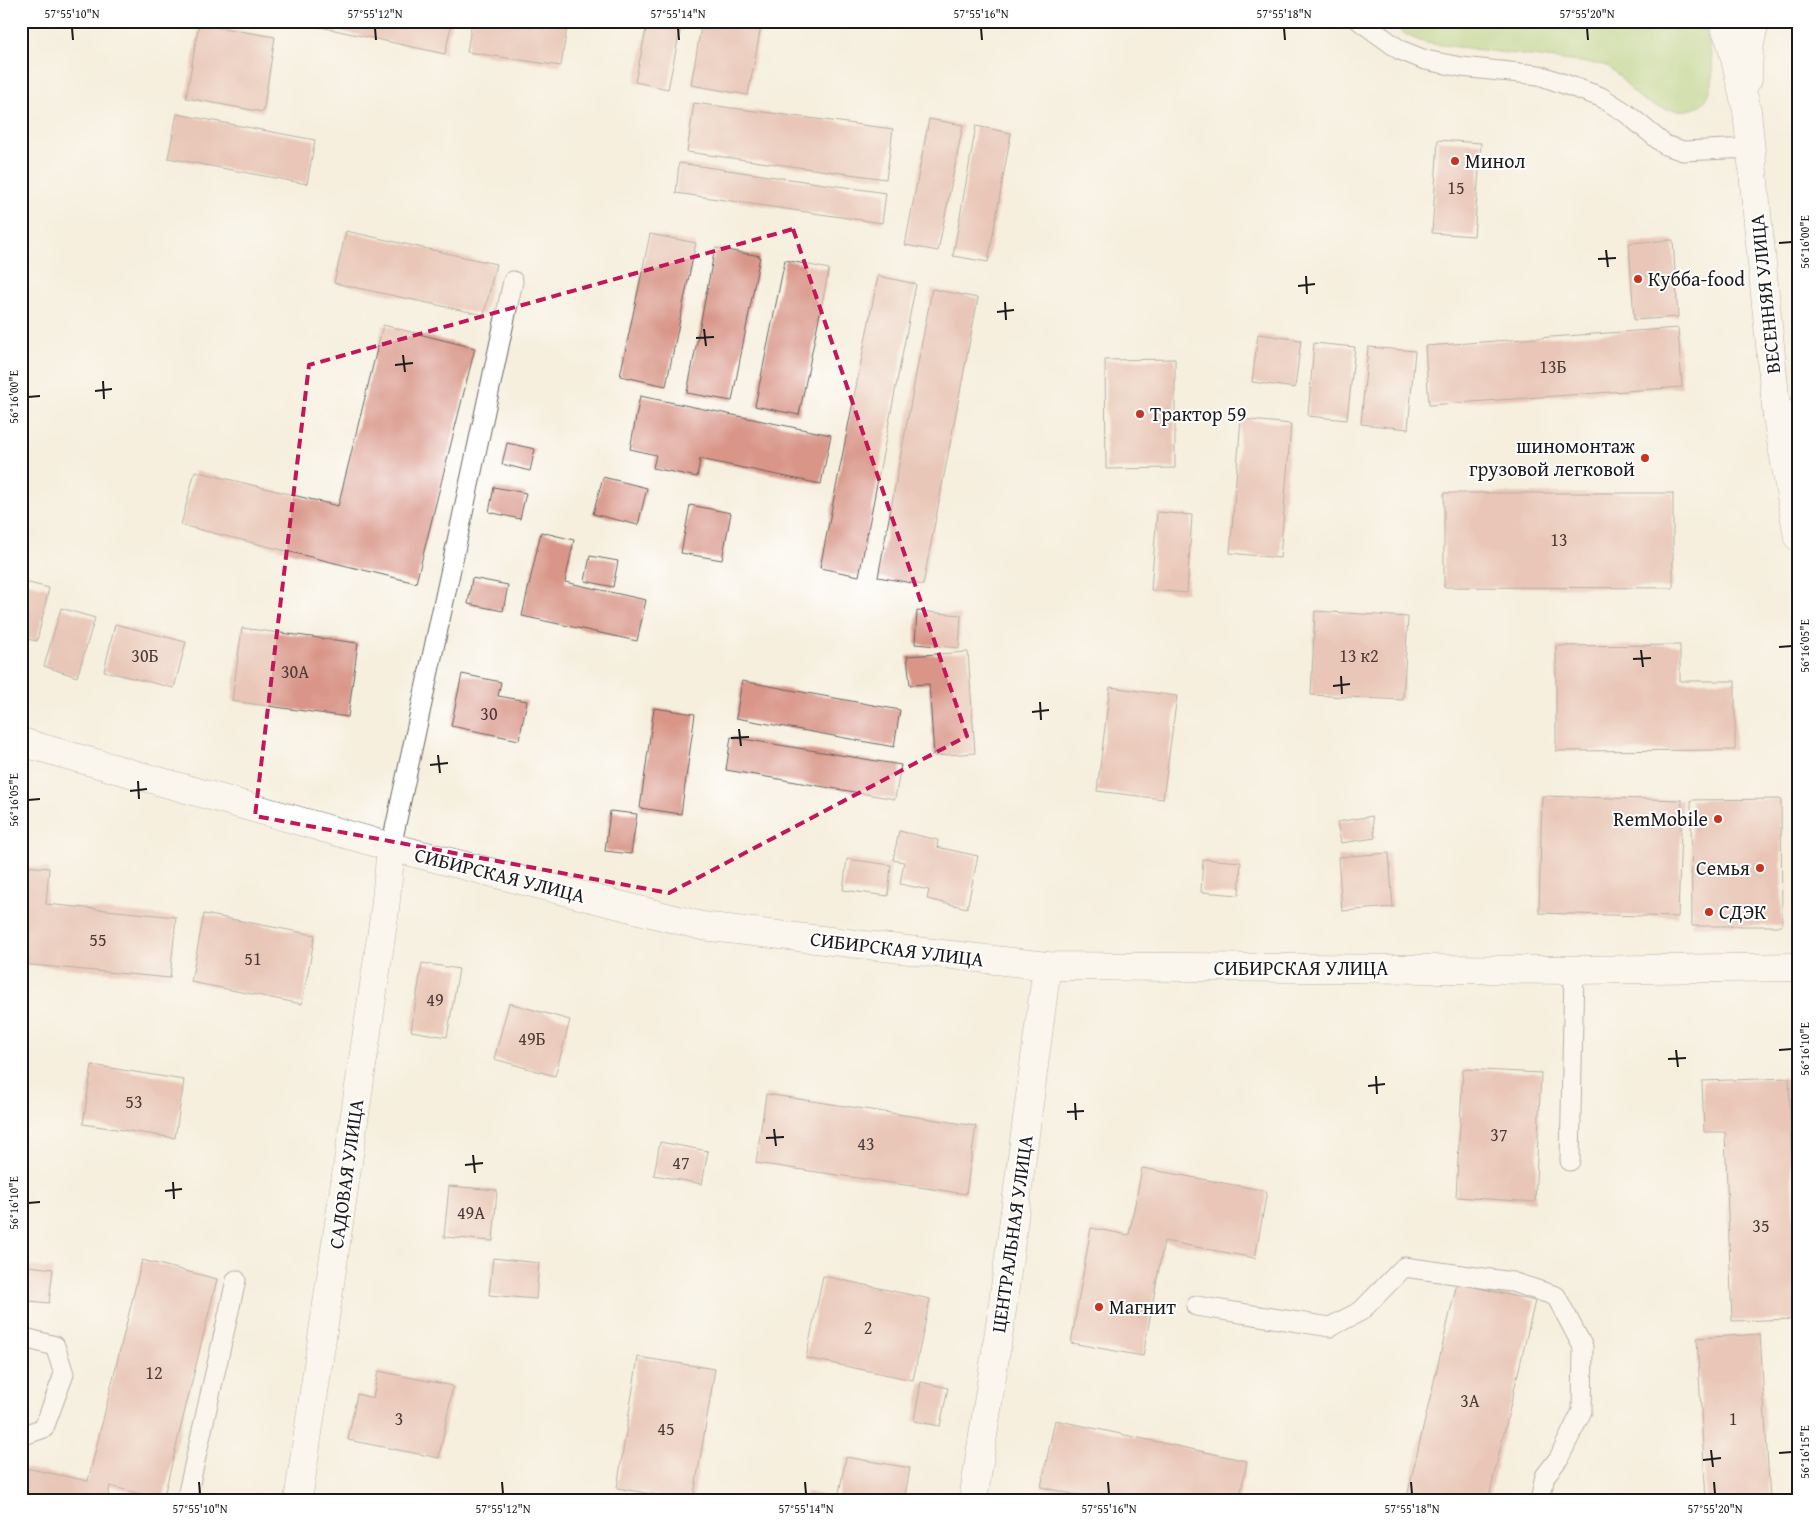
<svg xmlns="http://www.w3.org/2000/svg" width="1819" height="1522" font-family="'Gentium Book Plus',serif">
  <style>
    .green { fill: #abcf78; stroke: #64764a }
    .building { fill: #d99688 }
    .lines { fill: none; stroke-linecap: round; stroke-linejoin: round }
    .service-casing { stroke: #686660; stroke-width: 21 }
    .minor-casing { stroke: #686660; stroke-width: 29 }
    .tertiary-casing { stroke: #686660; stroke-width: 29 }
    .service { stroke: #fff; stroke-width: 19 }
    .minor { stroke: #fff; stroke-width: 28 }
    .tertiary { stroke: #fff; stroke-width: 28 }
    .marked { fill: none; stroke: #c2185b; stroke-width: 4; stroke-dasharray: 10 6; stroke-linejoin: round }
    .ticks { fill: none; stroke: #1c1c1c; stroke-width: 2 }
    .poi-dot { fill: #c8321e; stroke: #fff; stroke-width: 2 }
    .labels { text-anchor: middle; stroke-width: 4; stroke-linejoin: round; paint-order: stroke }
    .number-label { font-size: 18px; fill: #4b3a37 }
    .poi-label { font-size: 20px; fill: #1c1c1c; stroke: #fff; text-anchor: start }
    .street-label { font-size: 20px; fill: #1c1c1c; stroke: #fff }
    .neatline { fill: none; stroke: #1c1c1c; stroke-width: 2 }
    .ticks-label { font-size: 12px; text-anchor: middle; fill: #1c1c1c }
  </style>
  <rect width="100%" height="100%" fill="#fff"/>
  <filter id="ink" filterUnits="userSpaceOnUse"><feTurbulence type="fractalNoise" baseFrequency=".02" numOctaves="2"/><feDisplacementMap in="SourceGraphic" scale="10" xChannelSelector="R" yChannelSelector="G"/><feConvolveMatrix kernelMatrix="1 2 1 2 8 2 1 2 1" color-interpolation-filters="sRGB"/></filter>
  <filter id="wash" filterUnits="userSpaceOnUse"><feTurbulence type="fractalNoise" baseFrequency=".0096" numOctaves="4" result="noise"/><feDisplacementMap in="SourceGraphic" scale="20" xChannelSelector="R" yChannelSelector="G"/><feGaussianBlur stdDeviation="1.12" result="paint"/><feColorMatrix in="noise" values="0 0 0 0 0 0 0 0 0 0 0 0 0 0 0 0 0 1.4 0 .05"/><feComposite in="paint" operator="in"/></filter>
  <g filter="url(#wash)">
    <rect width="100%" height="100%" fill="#f6efde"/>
    <!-- green -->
    <path class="green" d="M1387,21H1703C1712,51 1728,115 1676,110C1663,109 1651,106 1640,98C1627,88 1620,72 1604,65L1425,43L1408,36Z"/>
    <g id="blocks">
      <!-- building -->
      <path class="building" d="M293,21H452L445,54Z
        M472,21H568L561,66L467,52Z
        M648,21H682L668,89L635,82Z
        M702,21H762L748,95L691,85Z
        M199,24L275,37L263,112L186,98Z
        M694,103L893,129L886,179L687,152Z
        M177,114L315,140L307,184L168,158Z
        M929,119L963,125L938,251L905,245Z
        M976,126L1011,133L988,262L953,256Z
        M1438,140L1481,143L1474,236L1432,233Z
        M679,163L886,193L882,223L676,193Z
        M346,231L496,264L484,315L334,283Z
        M650,234L696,243L666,386L620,376Z
        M1673,240L1678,317L1634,320L1629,243Z
        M715,248L760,256L732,401L687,393Z
        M785,260L829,269L799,415L755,406Z
        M878,276L916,284L859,576L820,568Z
        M932,289L978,298L923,585L878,577Z
        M383,325L475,348L416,583L181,525L195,471L338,506Z
        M1678,328L1682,387L1429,405L1425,346Z
        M1258,334L1301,340L1295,388L1252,382Z
        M1314,343L1355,347L1347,420L1308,416Z
        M1368,347L1415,351L1408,429L1361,424Z
        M1175,359V468L1106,469L1105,360Z
        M640,396L831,435L821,484L700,459L697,477L653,468L656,455L630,449Z
        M1241,419L1291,424L1280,558L1230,553Z
        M507,443L535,449L530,471L502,464Z
        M603,477L647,488L638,525L593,514Z
        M494,487L526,493L520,519L489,512Z
        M1444,493H1673V588L1444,587Z
        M690,505L731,513L722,560L681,553Z
        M1157,512L1192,515L1187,593L1151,590Z
        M541,532L574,540L565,582L646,600L637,641L522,616Z
        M590,556L618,561L613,587L585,581Z
        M472,578L508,585L503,611L468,604Z
        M21,581L49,588L37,641L21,638Z
        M61,608L95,618L77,677L44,666Z
        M917,611L961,615L959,648L915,644Z
        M1315,611L1408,617L1403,700L1311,695Z
        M115,624L186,642L174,688L104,671Z
        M242,628L358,643L348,717L232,701Z
        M1680,645V681H1735V750L1556,751V646Z
        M968,652L975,753L934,756L929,684L910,685L907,656Z
        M462,674L501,682L498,696L527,701L519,740L451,726Z
        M742,681L900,710L894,747L736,718Z
        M1110,687L1177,696L1163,799L1097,791Z
        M654,708L695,714L681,814L640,808Z
        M731,737L901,765L895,799L726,770Z
        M1542,796L1682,800L1678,917L1539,913Z
        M1781,799L1782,926H1692L1691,800Z
        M610,811L637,814L631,854L605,851Z
        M1372,816L1375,838L1341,843L1337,822Z
        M899,831L938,840L937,847L978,856L967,908L927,899L929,890L900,884L904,862L893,860Z
        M1389,853L1393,907L1342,911L1338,857Z
        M847,859L891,865L888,896L843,890Z
        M1203,859L1241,862L1239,895L1201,892Z
        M21,866L49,868L46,904L176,917L170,978L21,964Z
        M204,914L315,935L302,1004L191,982Z
        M422,963L459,969L447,1037L411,1031Z
        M509,1003L570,1020L555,1076L494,1059Z
        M92,1065L184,1080L175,1138L83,1124Z
        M1463,1069L1541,1073L1535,1202L1456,1197Z
        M1789,1078L1797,1319L1732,1321L1725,1132H1704L1702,1081Z
        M766,1094L976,1126L966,1194L756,1163Z
        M660,1142L708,1151L702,1184L654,1175Z
        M1142,1168L1267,1191L1255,1258L1164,1241L1143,1356L1071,1343L1091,1228L1129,1235Z
        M449,1186L497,1190L493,1241L444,1237Z
        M493,1258L539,1263L536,1299L489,1295Z
        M142,1260L217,1279L163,1500L110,1486L107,1501H21V1467L88,1481Z
        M21,1265L53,1269L49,1303L21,1300Z
        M823,1276L930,1299L913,1380L806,1358Z
        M1457,1283L1535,1301L1488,1501H1406Z
        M1760,1334L1770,1501H1706L1697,1338Z
        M638,1357L715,1369L693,1501L617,1488Z
        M378,1371L453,1386L439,1458L348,1440L357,1394L373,1398Z
        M921,1382L948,1388L940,1426L914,1421Z
        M1055,1420L1247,1461L1239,1501H1103L1041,1487Z
        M846,1457L910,1468L904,1501H805L806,1492L838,1498Z"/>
    </g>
  </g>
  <g filter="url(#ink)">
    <use href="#blocks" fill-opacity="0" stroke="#686660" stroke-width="1"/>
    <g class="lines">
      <!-- service casing -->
      <g class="service-casing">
        <path id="service" d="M1360,21L1400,50L1425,60L1461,67L1539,75L1601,97L1626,113L1665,145L1683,151L1751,148
          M391,847L513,281
          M1570,1161L1574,970
          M1196,1306L1330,1327L1361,1311L1404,1267L1512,1282L1556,1296L1583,1347L1582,1411L1559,1458L1545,1476L1540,1501
          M21,1337L55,1346L64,1374L44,1428L21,1436
          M186,1501L236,1280"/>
      </g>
      <!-- minor casing -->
      <g class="minor-casing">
        <path id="minor" d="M1777,417L1798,414
          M21,742L391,847L702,926L1047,966L1574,970L1798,967
          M298,1501L385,910L391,847
          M973,1501L1001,1318L1047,966"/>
      </g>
      <!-- tertiary casing -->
      <g class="tertiary-casing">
        <path id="tertiary" d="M1723,21L1732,46L1747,111L1777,417L1798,537
          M1748,79L1749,48L1755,21"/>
      </g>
      <!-- service -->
      <use href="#service" class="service"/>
      <!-- minor -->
      <use href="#minor" class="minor"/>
      <!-- tertiary -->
      <use href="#tertiary" class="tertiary"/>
    </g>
  </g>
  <!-- marked area -->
  <path d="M0 0H1819V1522H0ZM793,229L967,736L669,893L255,816L309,365Z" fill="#f6efde" fill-opacity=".55" fill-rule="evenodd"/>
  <path class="marked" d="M793,229L967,736L669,893L255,816L309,365Z"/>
  <!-- ticks -->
  <path class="ticks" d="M72,28L73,40M375,28L376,40M678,28L679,40M981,28L982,40M1284,28L1285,40M1587,28L1588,40M1779,243L1792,242M1606,250L1608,267M1598,259L1616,258M1306,276L1307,294M1298,286L1315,284M1005,302L1006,320M997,312L1014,310M704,329L706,346M696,338L714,337M403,355L405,372M395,365L413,363M103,381L104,399M95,391L112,389M28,397L40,396M1779,647L1792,646M1641,650L1643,667M1633,659L1651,658M1341,676L1342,694M1333,686L1350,684M1040,702L1041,720M1032,712L1049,710M739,729L741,746M731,738L749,737M438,755L440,773M430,765L448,763M138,781L139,799M130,791L147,789M28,800L40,799M1676,1050L1678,1067M1779,1050L1792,1049M1668,1059L1686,1058M1376,1076L1377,1094M1368,1086L1385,1084M1075,1103L1076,1120M1067,1112L1084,1111M774,1129L776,1146M766,1138L784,1137M473,1155L475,1173M465,1165L483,1163M173,1182L174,1199M165,1191L182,1189M28,1203L40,1202M1711,1450L1713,1467M1779,1453L1792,1452M1703,1460L1721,1458M199,1482L200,1494M502,1482L503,1494M805,1482L806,1494M1108,1482L1109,1494M1411,1482L1412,1494M1714,1482L1715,1494"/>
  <!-- markers -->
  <g class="poi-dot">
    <circle cx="1455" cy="161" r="5"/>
    <circle cx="1638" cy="279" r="5"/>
    <circle cx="1140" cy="414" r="5"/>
    <circle cx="1645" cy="458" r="5"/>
    <circle cx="1718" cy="819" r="5"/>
    <circle cx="1760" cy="868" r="5"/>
    <circle cx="1709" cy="912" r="5"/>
    <circle cx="1099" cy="1307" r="5"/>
  </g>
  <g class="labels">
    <!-- number labels -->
    <g class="number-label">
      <text x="1456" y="194">15</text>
      <text x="1553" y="373">13Б</text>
      <text x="1559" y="546">13</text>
      <text x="145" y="662">30Б</text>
      <text x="1359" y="662">13 к2</text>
      <text x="295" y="678">30А</text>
      <text x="489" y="720">30</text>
      <text x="98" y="946">55</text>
      <text x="253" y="965">51</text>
      <text x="435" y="1006">49</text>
      <text x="532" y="1045">49Б</text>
      <text x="134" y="1108">53</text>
      <text x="1499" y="1141">37</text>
      <text x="866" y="1150">43</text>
      <text x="681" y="1169">47</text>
      <text x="471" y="1219">49А</text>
      <text x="1761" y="1232">35</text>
      <text x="868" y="1334">2</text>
      <text x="154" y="1379">12</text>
      <text x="1470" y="1407">3А</text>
      <text x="399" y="1425">3</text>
      <text x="1733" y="1425">1</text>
      <text x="666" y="1435">45</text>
    </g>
    <!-- poi labels -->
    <g class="poi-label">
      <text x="1465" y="168">Минол</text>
      <text x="1648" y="286">Кубба-food</text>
      <text x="1150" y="421">Трактор 59</text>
      <text x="1635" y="453" text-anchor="end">шиномонтаж<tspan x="1635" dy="23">грузовой легковой</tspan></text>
      <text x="1708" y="826" text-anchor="end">RemMobile</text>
      <text x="1750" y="875" text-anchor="end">Семья</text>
      <text x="1719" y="919">СДЭК</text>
      <text x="1109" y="1314">Магнит</text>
    </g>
    <!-- street labels -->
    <g class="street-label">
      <text transform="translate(1765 294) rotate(-96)" y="7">ВЕСЕННЯЯ УЛИЦА</text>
      <text transform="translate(500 875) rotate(14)" y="7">СИБИРСКАЯ УЛИЦА</text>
      <text transform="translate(897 949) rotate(7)" y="7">СИБИРСКАЯ УЛИЦА</text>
      <text x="1301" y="975">СИБИРСКАЯ УЛИЦА</text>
      <text transform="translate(346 1174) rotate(-82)" y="7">САДОВАЯ УЛИЦА</text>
      <text transform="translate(1012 1234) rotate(-82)" y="7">ЦЕНТРАЛЬНАЯ УЛИЦА</text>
    </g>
  </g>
  <!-- margin -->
  <rect width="1819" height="1522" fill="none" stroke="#fff" stroke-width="55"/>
  <rect x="28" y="28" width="1764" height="1466" class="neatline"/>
  <g class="ticks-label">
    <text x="72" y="18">57°55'10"N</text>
    <text x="375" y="18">57°55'12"N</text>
    <text x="678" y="18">57°55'14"N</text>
    <text x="981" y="18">57°55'16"N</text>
    <text x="1284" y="18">57°55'18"N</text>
    <text x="1587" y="18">57°55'20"N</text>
    <text transform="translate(1805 242) rotate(-90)" y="4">56°16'00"E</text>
    <text transform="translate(14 397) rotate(-90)" y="4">56°16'00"E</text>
    <text transform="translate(1805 646) rotate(-90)" y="4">56°16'05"E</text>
    <text transform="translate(14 800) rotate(-90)" y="4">56°16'05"E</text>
    <text transform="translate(1805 1049) rotate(-90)" y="4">56°16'10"E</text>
    <text transform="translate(14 1203) rotate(-90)" y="4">56°16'10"E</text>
    <text transform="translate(1805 1452) rotate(-90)" y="4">56°16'15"E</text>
    <text x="200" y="1513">57°55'10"N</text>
    <text x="503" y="1513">57°55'12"N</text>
    <text x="806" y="1513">57°55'14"N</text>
    <text x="1109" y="1513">57°55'16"N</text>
    <text x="1412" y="1513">57°55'18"N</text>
    <text x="1715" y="1513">57°55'20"N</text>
  </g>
</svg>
